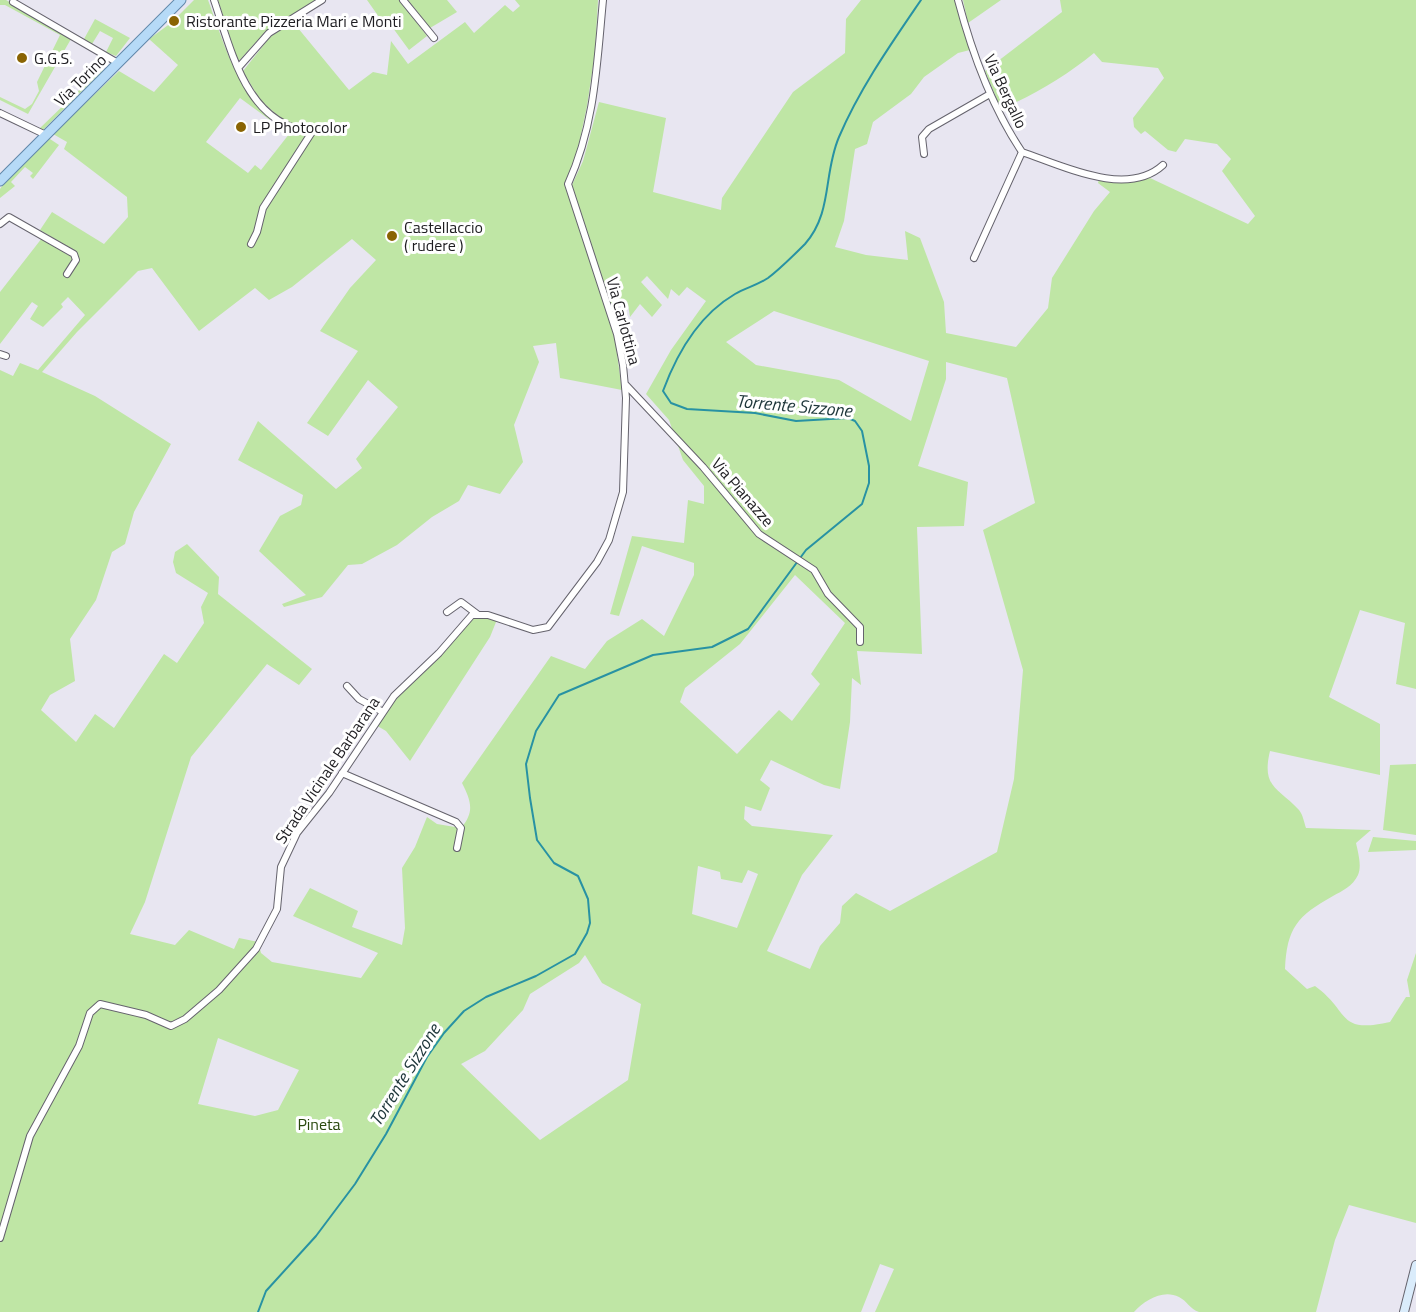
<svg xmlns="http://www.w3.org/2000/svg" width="1416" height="1312" font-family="'Titillium Web',sans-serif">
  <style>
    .green { fill: #bfe6a5; fill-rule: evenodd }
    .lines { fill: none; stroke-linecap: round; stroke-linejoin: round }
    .stream { stroke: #2892a3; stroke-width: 2 }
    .street-casing { stroke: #65636d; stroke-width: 8 }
    .secondary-casing { stroke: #65636d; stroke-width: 10 }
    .primary-casing { stroke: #6188a9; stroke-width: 11 }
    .street { stroke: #fff; stroke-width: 6 }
    .secondary { stroke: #daecfb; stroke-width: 8 }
    .primary { stroke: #b6daf7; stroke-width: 9 }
    .poi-dot { fill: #8a6403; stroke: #fff; stroke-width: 2 }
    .labels { text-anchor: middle; stroke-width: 6; stroke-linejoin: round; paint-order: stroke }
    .poi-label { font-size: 16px; fill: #1e1d21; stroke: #fff; text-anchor: start }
    .street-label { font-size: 16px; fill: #1e1d21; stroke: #fff }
    .park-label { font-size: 16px; fill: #29480d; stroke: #fff }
    .water-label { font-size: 18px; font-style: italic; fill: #1e363a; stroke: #fff }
  </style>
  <rect width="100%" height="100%" fill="#e8e6f1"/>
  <!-- green -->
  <path class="green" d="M0,0H6L71,39L28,114L0,100V97L25,109L32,104L39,91L37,82L60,35L5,5H0Z
    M194,0H208C224,43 235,87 271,118L270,120L240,98L206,142L248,173L255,165L261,170L293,129L260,100L243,71L270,37L293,22L349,90L373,72L387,75L391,41L408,64L465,22L474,33L505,5L513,12L520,6L515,0H598L595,53L587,106L578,149L566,182L614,332L622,390L560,378L556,343L533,346L539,362L514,425L523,462L500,494L468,485L459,501L432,517L397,545L362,564L348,565L322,597L284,607L282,604L306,595L259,551L280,516L301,505L303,495L238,460L258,421L336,489L362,468L356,459L398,407L368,380L328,436L307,423L358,351L320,331L350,288L376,260L352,239L292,287L269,300L255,288L199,331L152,268L138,271L77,332L42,372L95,396L171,444L134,512L125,544L112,552L96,600L70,639L75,681L50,695L41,710L76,742L95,714L114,728L164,654L177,663L204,623L201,607L208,593L176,573L173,562L175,552L187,544L219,577L218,594L312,669L299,685L267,664L191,757L145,902L130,934L175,945L189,930L234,949L239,938L258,942L261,953L272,962L361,978L378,953L293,916L310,888L358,911L352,927L402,945L405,928L402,868L415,847L427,817L437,824L461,828C475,812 471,801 462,783L551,656L585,669L607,641L642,619L664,636L694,575V563L642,546L619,616L610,614L632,536L684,543L688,500L704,504V486L683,460L669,420L646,394L671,350L706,301L687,287L679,296L671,289L668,299L647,276L641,282L662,305L652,317L640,304L630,317L628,304L618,306L621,327L617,329L572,185L583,161L599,102L666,118L653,192L721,210L722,198L793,92L845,53L846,19L861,0H955L970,50L958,53L924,77L911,94L873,122L867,144L855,149L844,221L835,247L866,255L908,260L905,231L920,238L944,302L946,333L1016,347L1048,308L1052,278L1094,211L1110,192L1098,183L1099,179L1124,183L1150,178L1248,224L1255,216L1222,171L1231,159L1217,144L1185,139L1176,152L1168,150L1145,131L1141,134L1134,127L1133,118L1164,78L1158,68L1102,62L1094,53C1066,76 1034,95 1001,109L985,71L1062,12L1060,0H1416V689L1396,684L1405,623L1360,610L1329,697L1380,724V775L1270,751C1261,788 1279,788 1299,810C1303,815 1304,822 1306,828L1371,830L1356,843C1358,852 1362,866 1358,875C1353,886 1342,891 1333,896C1297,916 1287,928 1285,969L1307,989L1315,986C1351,1012 1336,1034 1390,1022L1406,997H1410L1407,980L1416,953V1223L1349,1205L1335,1240L1316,1312H1199C1190,1309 1187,1301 1179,1297C1163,1289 1145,1300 1134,1312H875L894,1269L880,1264L861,1312H0V370L13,376L20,363L38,370L85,315L68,297L61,304L63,307L43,327L30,319L38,306L32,302L0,344V292L42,238L68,255L70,248L40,230L52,212L104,244L128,217L127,197L64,149L67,142L53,134L119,71L154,92L178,65L149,39L171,23ZM774,311L929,361L911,421L839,380L756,365L726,342ZM946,362L1007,378L1035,503L983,530L1023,670L1014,779L997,852L890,911L856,893L842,906L840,923L820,946L810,969L767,951L802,875L833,835L752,826L744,819L745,806L761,811L770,788L760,780L771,760L824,785L840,789L850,722L852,678L861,685L857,651L922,654L917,527L964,526L968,482L918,466L946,379ZM795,575L845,623L811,674L820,684L792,721L779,710L737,754L680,702L685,688L740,644ZM698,866L720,872L721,879L742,883L748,870L758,874L737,928L692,914ZM585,955L602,983L641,1004L628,1080L540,1140L461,1064L485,1051L523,1010L530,994L579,963ZM218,1038L299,1070L278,1110L255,1116L198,1104Z
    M218,0H316L266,31L238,62Z
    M367,0H400L427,36L409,50L390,24L386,27Z
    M408,0H447L457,12L430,28Z
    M963,0H1001L968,23Z
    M95,19L130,38L116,56L106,52L113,38L100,31L92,44L84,39Z
    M101,69L103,70L43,130L39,129Z
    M47,137L59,145L33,179L30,176L33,173L25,167L11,182L15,186L0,198V189L5,182Z
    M472,615L498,617L490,637L410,761L386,731L374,724Z
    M1416,764V835L1383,830L1390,765Z
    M1373,837L1416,841V850L1368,852Z"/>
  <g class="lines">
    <!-- stream -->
    <path class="stream" d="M258,1312L266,1291L316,1236L355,1184L386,1134L427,1057L444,1033L464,1011L486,997L536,976L575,954L587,933L590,923L588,899L578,876L554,863L537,840L530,798L526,764L536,731L559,695L653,655L712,647L748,629L806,550L862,504L869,483V466L862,431L855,421L848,418L796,421L755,413L687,409L671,403L663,391C677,353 699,315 735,294C745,288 758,285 768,278C780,269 794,255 805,244C833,212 823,174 839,137C860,88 891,44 921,0"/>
    <!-- street casing -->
    <g class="street-casing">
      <path id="street" d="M214,0C232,53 247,125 312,132L263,208L257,232L251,244
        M403,0L434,38
        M958,0C972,53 991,106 1022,152C1063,166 1127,198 1163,165
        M13,2L118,63
        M238,68L269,33L322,0
        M0,113L46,135
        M924,154L922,137L929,129L990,94
        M0,224L9,217L74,254L76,260L67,274
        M974,258L1022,152
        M0,354L6,356
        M625,384L703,467L759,534L814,570L828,594L860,627V642
        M447,612L461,602L477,614
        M347,686L359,699L383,712
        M342,773L456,822L461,828L457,848
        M0,1238L30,1136L79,1046L90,1013L100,1004L146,1015L171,1026L185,1019L219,990L256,949L277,909L281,867L297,833L329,793L394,696L439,653L472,615H488L533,630L548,627L597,562L609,540L623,492L626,398L623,365L617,334L568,184C595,125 597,63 603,0"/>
    </g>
    <!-- secondary casing -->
    <g class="secondary-casing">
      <path id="secondary" d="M1404,1312L1416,1265"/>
    </g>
    <!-- primary casing -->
    <g class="primary-casing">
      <path id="primary" d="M0,181L181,0"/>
    </g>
    <!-- street -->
    <use href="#street" class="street"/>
    <!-- secondary -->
    <use href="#secondary" class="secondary"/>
    <!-- primary -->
    <use href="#primary" class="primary"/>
  </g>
  <!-- markers -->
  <g class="poi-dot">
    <circle cx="174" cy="21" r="6"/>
    <circle cx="22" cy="58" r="6"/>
    <circle cx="241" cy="127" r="6"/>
    <circle cx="392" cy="236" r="6"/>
  </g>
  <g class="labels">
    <!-- poi labels -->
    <g class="poi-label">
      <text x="186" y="27">Ristorante Pizzeria Mari e Monti</text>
      <text x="34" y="64">G.G.S.</text>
      <text x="253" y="133">LP Photocolor</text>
      <text x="404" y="233">Castellaccio<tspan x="404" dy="18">( rudere )</tspan></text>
    </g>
    <!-- street labels -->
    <g class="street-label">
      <text transform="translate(80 80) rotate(-45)" y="6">Via Torino</text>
      <text transform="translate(1006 91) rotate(65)" y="6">Via Bergallo</text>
      <text transform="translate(624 321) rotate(75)" y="6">Via Carlottina</text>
      <text transform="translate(743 492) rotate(49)" y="6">Via Pianazze</text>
      <text transform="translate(327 770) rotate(-56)" y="6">Strada Vicinale Barbarana</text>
    </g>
    <!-- park labels -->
    <g class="park-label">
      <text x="319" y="1130">Pineta</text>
    </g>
    <!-- water labels -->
    <g class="water-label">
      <text transform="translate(794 406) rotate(5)" y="6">Torrente Sizzone</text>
      <text transform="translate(405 1075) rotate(-58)" y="6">Torrente Sizzone</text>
    </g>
  </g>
</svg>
